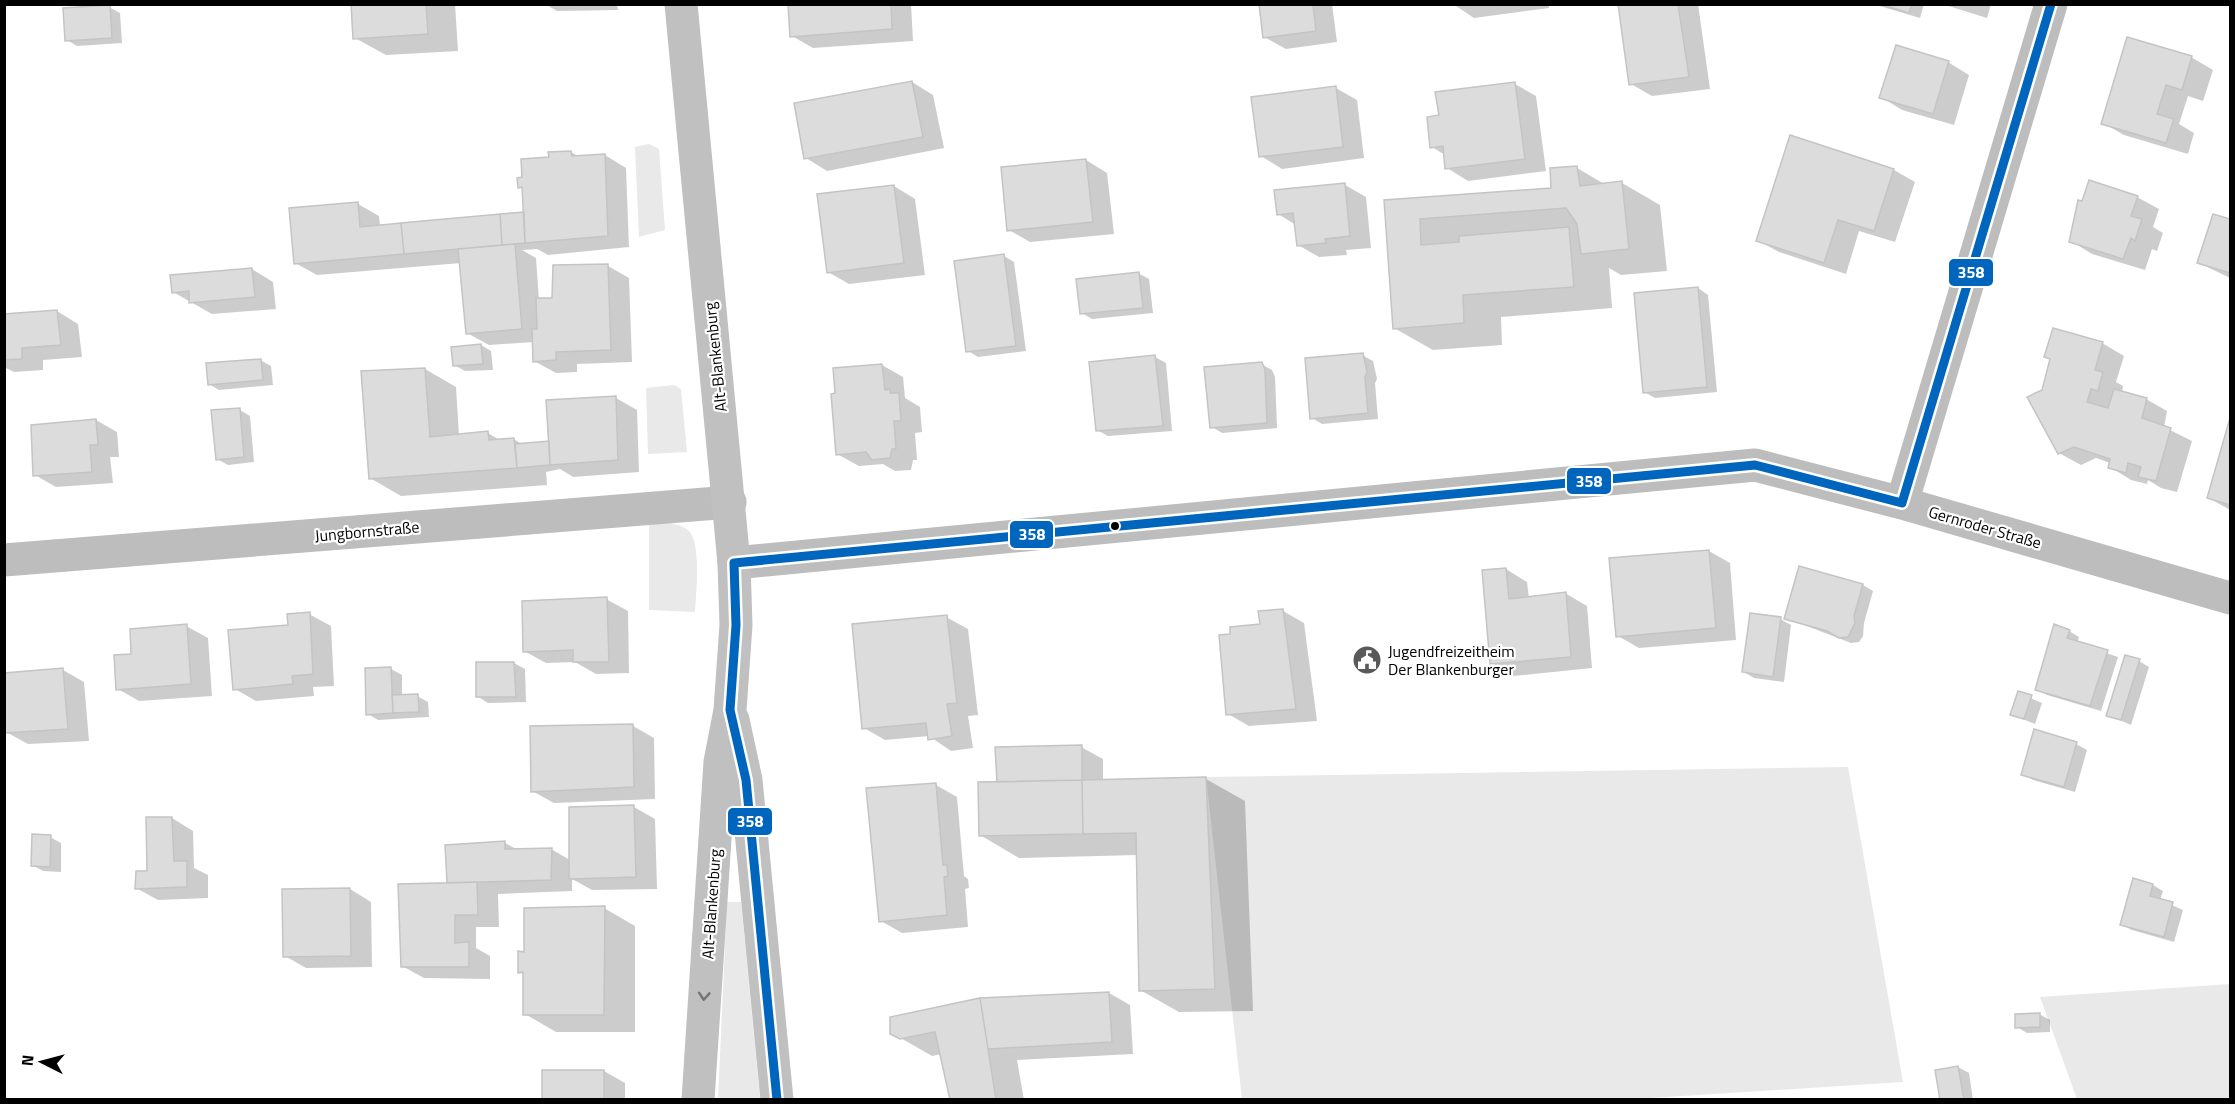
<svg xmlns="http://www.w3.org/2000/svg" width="2235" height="1104" font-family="'Titillium Web',sans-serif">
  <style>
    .green { fill: #e9e9e9 }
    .shadow { fill: #0003 }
    .building { fill: #dcdcdc; stroke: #c4c4c4; stroke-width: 1.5 }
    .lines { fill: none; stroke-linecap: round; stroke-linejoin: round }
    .minor { stroke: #bdbdbd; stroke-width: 33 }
    .secondary { stroke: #c0c0c0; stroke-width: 33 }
    .bus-1-casing { stroke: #fff; stroke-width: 14 }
    .bus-1 { stroke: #0065bd; stroke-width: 9 }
    .oneway { stroke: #737373 }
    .bus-dot { fill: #000; stroke: #fff; stroke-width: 2 }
    .labels { text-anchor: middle; stroke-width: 4.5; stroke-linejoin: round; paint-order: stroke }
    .street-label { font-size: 16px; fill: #000; stroke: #fff }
    .poi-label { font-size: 16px; fill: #000; stroke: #fff; text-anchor: start }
    .line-badge { stroke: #fff; stroke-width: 2 }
    .badge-label { font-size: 16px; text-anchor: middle; font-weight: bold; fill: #fff }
  </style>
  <rect width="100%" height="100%" fill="#fff"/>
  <!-- green -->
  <path class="green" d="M649,144L659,149L665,230L639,237L635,147Z
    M674,385L681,389L687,452L648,454L646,388Z
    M649,522C660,522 681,522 690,532C701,547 696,593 695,612L649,610Z
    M1848,767L1903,1082L1620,1100L1242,1099L1206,777Z
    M727,902H741L760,1099L718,1100Z
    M2230,984V1099H2077L2040,997Z"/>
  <!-- shadow -->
  <path class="shadow" d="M353,4H455L458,51L386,55L355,38Z
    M545,4H617L618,10L557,11Z
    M789,4H911L913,41L813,48L792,36Z
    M1260,4H1332L1337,42L1286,49L1264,37Z
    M1453,4H1549V8L1474,18Z
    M1619,4H1698L1710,89L1652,96L1631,84Z
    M1873,4H1924L1920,18Z
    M1942,4H1991L1987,18Z
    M109,7L120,13L122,43L77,46L67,40Z
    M2191,57L2213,70L2203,101L2188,96L2179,124L2194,133L2188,154L2124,135L2103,123Z
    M1948,62L1969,75L1954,125L1902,110L1881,97Z
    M912,82L933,95L944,148L827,171L806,158Z
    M1515,84L1536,96L1546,171L1468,181L1447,168L1445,155L1432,147L1440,117Z
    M1336,88L1357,100L1364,158L1282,169L1261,156Z
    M1791,136L1894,170L1915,182L1895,242L1859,231L1846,274L1779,252L1757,240Z
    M571,152L579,157L605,155L626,168L629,247L548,255L537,249L522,250L536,258L539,300L553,299L608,266L629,278L632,362L577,364V372L556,373L534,361V342L489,345L467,333L461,263L317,275L295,263L358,204L379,216L380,227L525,213L524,189L520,187L551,158Z
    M1086,160L1107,173L1114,234L1030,242L1009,230Z
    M1577,168L1606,185L1622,183L1660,205L1667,271L1621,275L1609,268L1612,308L1501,317L1502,345L1433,350L1394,328L1386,202L1553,189Z
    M1345,185L1366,197L1371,248L1346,250L1347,255L1319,257L1298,245L1296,225L1278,214Z
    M894,186L915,199L925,275L849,284L828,272Z
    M2137,197L2159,209L2153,227L2163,233L2157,251L2152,249L2145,270L2092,254L2071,241Z
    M2214,215L2230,221V278L2199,263Z
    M1004,256L1014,262L1026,351L978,357L968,351Z
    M252,269L273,282L276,309L212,314L173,292Z
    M1138,273L1149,279L1153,313L1092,319L1082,313Z
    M1698,288L1708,295L1717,392L1655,398L1644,392Z
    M57,311L78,324L82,357L43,360V370L14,372L4,367V316Z
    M2102,343L2124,356L2116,382L2123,386L2122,392L2146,399L2167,411L2164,427L2192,441L2177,492L2161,488L2148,480L2147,484L2131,480L2110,467V463L2096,458L2081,465L2059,453L2043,391L2051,360L2045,357Z
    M481,345L491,351L493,370L465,371L454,365Z
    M1362,355L1373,361L1377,379L1375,383L1378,419L1322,424L1312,418Z
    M1155,357L1166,363L1172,431L1108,436L1097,430Z
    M260,360L271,366L273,385L219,390L209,384Z
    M1261,364L1272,370L1275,377L1277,428L1222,433L1212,427Z
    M882,365L903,377L905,398L920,407L922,432L915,433L917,460H913L911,470L895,471L883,464L859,466L837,454Z
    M425,369L456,387L459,436L488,433L501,441L514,439L523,445L550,443L616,398L637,410L639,472L573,477L560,469L546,472L547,485L401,496L370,478Z
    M240,410L250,416L254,462L228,465L217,459Z
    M96,420L117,432L119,457H110L113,483L56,487L35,475Z
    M2230,423V510L2209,498Z
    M1709,551L1730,563L1736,640L1639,648L1618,636Z
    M1506,569L1527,582L1529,598L1565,593L1587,606L1592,668L1513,676L1492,663Z
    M1863,585L1873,591L1864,623L1863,636L1859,642L1851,643L1786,618Z
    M606,599L628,611L629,673L596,674L575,662L546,663L524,651Z
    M1283,611L1304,623L1317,721L1249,726L1228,714L1232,635L1262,626Z
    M309,614L331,626L334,686L313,687L314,696L256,701L235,689L290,626Z
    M946,617L968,629L978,715L968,716L973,748L951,751L929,736L885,740L864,728Z
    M1780,619L1791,625L1784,682L1754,678L1744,672Z
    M186,626L208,638L212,696L139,701L118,689L133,656Z
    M2069,631L2079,637L2077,643L2118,657L2101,711L2047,695L2037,689Z
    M2139,661L2149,667L2131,725L2108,715Z
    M514,663L525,669L526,702L488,703L477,696V664Z
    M367,669H391L402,675V696H417L428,702L429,717L378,720L368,714Z
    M63,670L84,682L89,741L28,744L6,732L4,674Z
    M2019,693L2042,703L2035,724L2012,715Z
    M633,726L654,738L655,799L554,803L532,791Z
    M2076,744L2087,750L2075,792L2033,780L2023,774Z
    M1081,747L1103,759V781L1206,779L1245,801L1253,1011L1179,1012L1140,990L1138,855L1019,858L980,835L998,783Z
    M936,785L957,797L964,876L968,879L969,888L965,889L968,927L902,933L881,921Z
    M634,807L655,819L657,889L592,890L572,879V891L498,894L499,927H476V948L490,956V979L424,978L402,966L448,884L505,843L518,850L551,849L570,860Z
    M172,818L193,831L194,868L208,875V898L158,900L136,888L149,872Z
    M50,837L61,843V872L43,871L32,865Z
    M2153,885L2163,891L2160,900L2183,910L2174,942L2132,930L2121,924Z
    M350,889L371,902L372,967L306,968L285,956Z
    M604,908L635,926V1032H556L525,1014V975L519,972L526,954Z
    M1109,993L1130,1005L1133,1054L1017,1060L1024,1100H952L942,1054L932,1056L892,1033Z
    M2039,1014L2050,1020V1032L2027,1033L2017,1027Z
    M1958,1067L1969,1073L1973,1100H1941Z
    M604,1071L625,1083V1100H543Z"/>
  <!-- building -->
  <path class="building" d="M351,4H426L428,34L353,39Z
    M788,4H891L892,29L790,37Z
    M1259,4H1313L1316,31L1263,38Z
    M1618,4H1678L1689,77L1629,85Z
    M1880,4H1912L1909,13Z
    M110,5L112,38L65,41L63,8Z
    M2127,37L2192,56L2182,90L2166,85L2157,114L2174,119L2166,143L2101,124Z
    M1896,45L1949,61L1933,114L1879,98Z
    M912,81L923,137L804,159L794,103Z
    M1515,82L1525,159L1445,169L1443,146L1430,148L1427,117L1439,115L1435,92Z
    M1336,86L1343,147L1259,157L1251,97Z
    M1790,135L1894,169L1874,231L1838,220L1824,263L1756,241Z
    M571,151L572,156L605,154L608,236L525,243L522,187L518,188L517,178L522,177L521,159L549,157L548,152Z
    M1086,159L1093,222L1007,231L1001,167Z
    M1577,166L1580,186L1622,181L1629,249L1581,254L1577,224L1566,208L1420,219L1421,245L1459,242V236L1569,227L1574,287L1463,295L1464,323L1393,329L1384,200L1551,188L1550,168Z
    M2089,180L2138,196L2131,216L2142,219L2135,241L2131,238L2123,259L2069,242L2078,200L2082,201Z
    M1345,183L1350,236L1325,239L1326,243L1297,246L1293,213L1277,215L1274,190Z
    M894,185L904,263L827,273L817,194Z
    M358,202L360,227L401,223L404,254L294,264L289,208Z
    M524,212L525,243L502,245L500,214Z
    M500,214L502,245L404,254L401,223Z
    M2213,214L2230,219V273L2197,263Z
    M515,244L522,329L466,334L458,249Z
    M1004,254L1016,346L966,352L954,261Z
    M608,264L611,350L556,352V360L533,362L532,329H537L536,298H552L553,265Z
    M252,268L255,297L189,303V291L172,293L170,275Z
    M1139,272L1143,308L1080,314L1076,279Z
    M1698,287L1707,387L1643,393L1634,293Z
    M57,310L61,345L22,348V359L4,360V314Z
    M2053,328L2103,342L2095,370L2103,372L2098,391L2091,389L2087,402L2108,408L2114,389L2147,398L2142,418L2171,428L2156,481L2138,477L2141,467L2128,463L2126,473L2108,468L2110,459L2074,447L2058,454L2027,397L2042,390L2050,359L2044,357Z
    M481,344L483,364L453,366L451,347Z
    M1363,353L1367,372L1365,377L1368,413L1310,419L1305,358Z
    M1155,355L1163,426L1096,431L1089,362Z
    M261,359L263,380L208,385L206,363Z
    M1262,362L1265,370L1267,423L1210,428L1204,367Z
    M882,364L885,390L890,389V393H899L901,421H894L896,449H892L890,458L872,460L866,452L836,455L831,394L835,393L833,368Z
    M425,368L430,437L488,431L489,440L514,438L517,468L369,479L361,371Z
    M616,396L618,460L550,465L546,400Z
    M240,408L244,457L216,460L211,410Z
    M2230,418V505L2207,498Z
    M96,419L98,445H90L92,472L33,476L31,425Z
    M549,441L550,465L517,468L515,444Z
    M1709,550L1716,628L1616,637L1609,558Z
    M1799,566L1863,584L1854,616L1855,623L1848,637L1839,638L1827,631L1784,619Z
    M1506,568L1509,599L1566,592L1571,657L1490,664L1482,570Z
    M607,597L609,662H573V650L523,652L522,601Z
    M1283,609L1296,709L1226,715L1219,635L1230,634V627L1260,624L1258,611Z
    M310,612L313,674L292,676L293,684L233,690L228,630L288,625L287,614Z
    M1750,613L1781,617L1773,677L1742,672Z
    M947,615L957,703L947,704L952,736L928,740L926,723L862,729L852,624Z
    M187,624L191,684L116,690L114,655L131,654L130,629Z
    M2054,624L2070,630L2067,638L2108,650L2090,706L2035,690Z
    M2125,655L2140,659L2121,720L2106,716Z
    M476,662H514L516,697H476Z
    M391,667L393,713L366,715L365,668Z
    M63,668L68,729L5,733L4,673Z
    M2018,691L2032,695L2024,719L2010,715Z
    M418,694L419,712L393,713L392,695Z
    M633,724L634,787L531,792L530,726Z
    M2034,729L2077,742L2064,787L2021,775Z
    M1082,745V780L997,782L995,747Z
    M1206,777L1215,989L1139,991L1136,833L1083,834L1082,780Z
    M1082,780L1083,834L979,836L978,782Z
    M936,783L943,865H947L948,876L944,877L947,915L879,922L866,788Z
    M634,805L636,877L569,879V807Z
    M146,817H172L174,861H187V887L135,889L136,871H147Z
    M32,834L51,835L50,867L31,866Z
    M505,841V849L552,848L551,880L447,883L445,845Z
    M2133,878L2153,884L2150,896L2173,902L2164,937L2120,925Z
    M477,882L478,915H455V943L469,942V967H401L398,884Z
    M350,888L351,956L283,957L282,889Z
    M605,906L604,1015H523V972L518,973V951L524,952V908Z
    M1109,992L1112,1042L988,1049L980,998Z
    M980,998L996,1100H950L935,1032L900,1039L890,1034V1017Z
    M2040,1013V1027L2015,1028V1014Z
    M1958,1066L1964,1100H1940L1935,1070Z
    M542,1070H604V1100H542Z"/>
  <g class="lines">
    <!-- minor -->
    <path class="minor" d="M1902,503L2051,4
      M4,560L730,502
      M734,563L1755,465L1902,503L2230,598"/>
    <!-- secondary -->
    <path class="secondary" d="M681,4L734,563L736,625L730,710L720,762L698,1100
      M733,720L746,780L777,1100"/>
    <!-- bus-1 casing -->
    <g class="bus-1-casing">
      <path id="bus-1" d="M777,1100L746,780L730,710L736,625L734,563L1755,465L1902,503L2051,4"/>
    </g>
    <!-- bus-1 -->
    <use href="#bus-1" class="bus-1"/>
  </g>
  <!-- one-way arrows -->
  <defs><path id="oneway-chevron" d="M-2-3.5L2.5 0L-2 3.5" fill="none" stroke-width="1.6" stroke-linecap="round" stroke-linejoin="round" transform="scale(1.5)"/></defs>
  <use class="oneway" href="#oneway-chevron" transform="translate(704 996) rotate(94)"/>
  <!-- icons -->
  <defs>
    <g id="civic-disc" transform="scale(1.5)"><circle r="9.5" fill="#595959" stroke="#fff"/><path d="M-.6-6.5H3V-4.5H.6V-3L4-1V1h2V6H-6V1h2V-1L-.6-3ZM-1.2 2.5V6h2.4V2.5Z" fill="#fff"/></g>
  </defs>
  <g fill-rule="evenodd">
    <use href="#civic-disc" x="1367" y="660"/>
  </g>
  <!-- markers -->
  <circle class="bus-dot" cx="1115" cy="526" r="5"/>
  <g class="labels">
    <!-- street labels -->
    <g class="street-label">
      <text transform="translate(715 357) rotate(-96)" y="6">Alt-Blankenburg</text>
      <text transform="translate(1985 527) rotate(16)" y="6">Gernroder Straße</text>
      <text transform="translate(367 531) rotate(-5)" y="6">Jungbornstraße</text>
      <text transform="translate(711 904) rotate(-86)" y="6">Alt-Blankenburg</text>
    </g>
    <!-- poi labels -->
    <g class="poi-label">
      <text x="1388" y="657">Jugendfreizeitheim<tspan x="1388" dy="18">Der Blankenburger</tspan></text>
    </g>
  </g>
  <g class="line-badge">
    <rect x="1948" y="258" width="46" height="29" rx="6" fill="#0065bd"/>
    <rect x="1566" y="467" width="46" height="28" rx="6" fill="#0065bd"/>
    <rect x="1009" y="520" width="45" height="29" rx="6" fill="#0065bd"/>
    <rect x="727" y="807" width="46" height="29" rx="6" fill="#0065bd"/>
  </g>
  <g class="badge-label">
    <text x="1971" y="278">358</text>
    <text x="1589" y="487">358</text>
    <text x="1032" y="540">358</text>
    <text x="750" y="827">358</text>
  </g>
  <!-- border -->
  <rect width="2235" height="1104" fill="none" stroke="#000000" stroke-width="12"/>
  <!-- north arrow -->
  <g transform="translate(42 1062) rotate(276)" stroke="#ffffff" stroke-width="4.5" paint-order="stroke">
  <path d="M0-4.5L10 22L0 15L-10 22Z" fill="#000000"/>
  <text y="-9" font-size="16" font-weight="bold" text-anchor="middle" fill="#000000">N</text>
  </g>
</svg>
